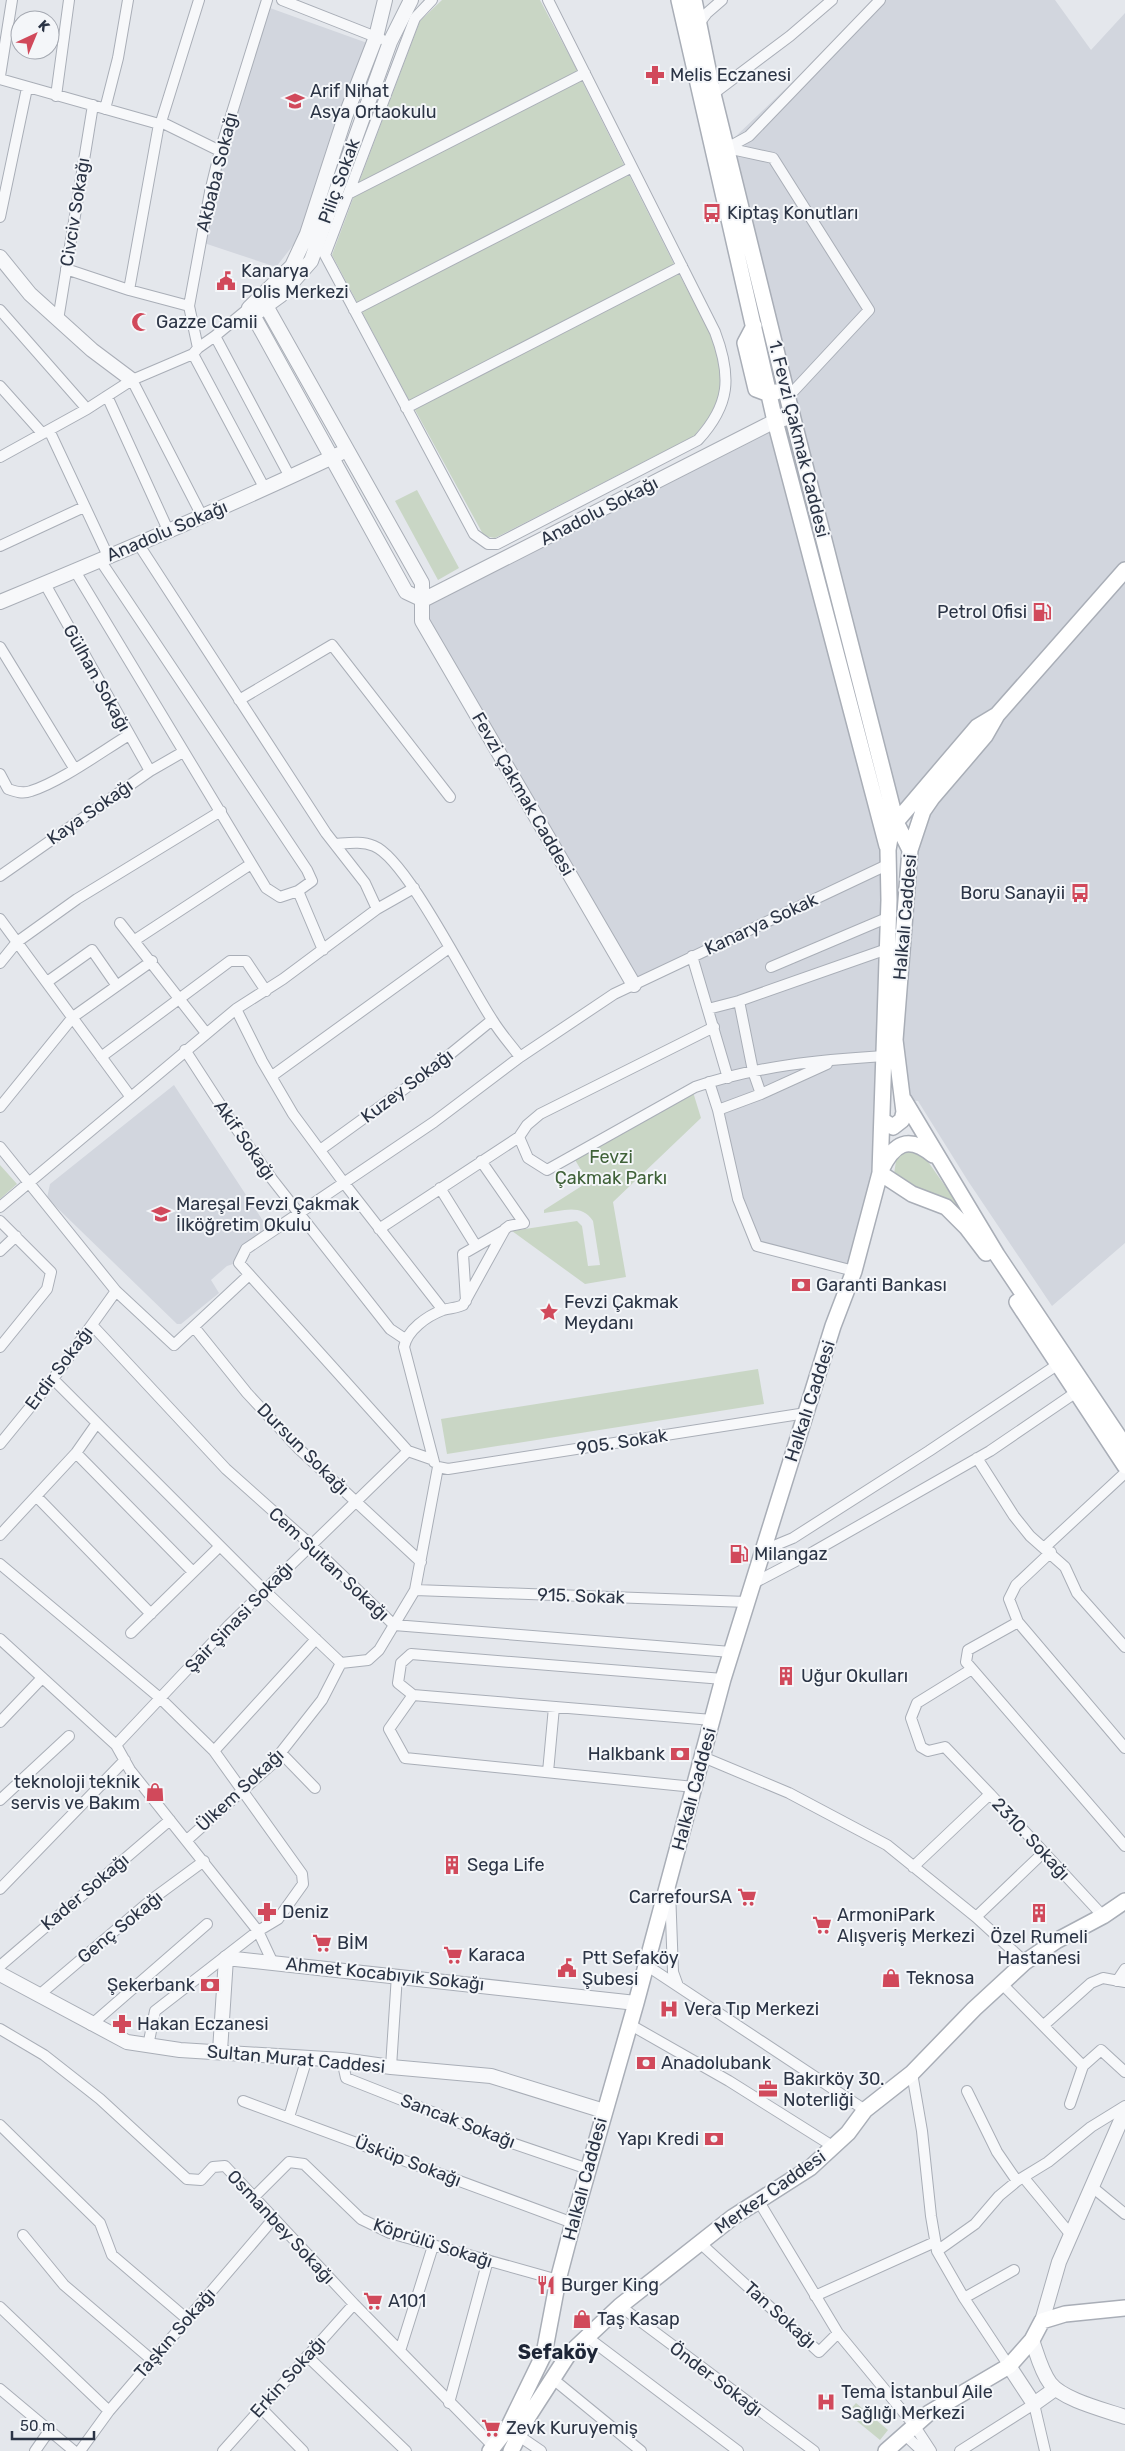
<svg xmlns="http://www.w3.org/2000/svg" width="1125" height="2451" font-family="Rubik,sans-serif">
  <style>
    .built { fill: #d2d6de }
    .green { fill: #c9d6c5 }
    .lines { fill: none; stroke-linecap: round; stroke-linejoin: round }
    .minor-casing { stroke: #a9aeb7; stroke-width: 12 }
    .tertiary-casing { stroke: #a9aeb7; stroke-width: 16 }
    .secondary-casing { stroke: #a9aeb7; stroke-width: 18 }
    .minor { stroke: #f7f8fa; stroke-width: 10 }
    .tertiary { stroke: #f7f8fa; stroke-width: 14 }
    .secondary { stroke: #fff; stroke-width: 15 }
    .labels { text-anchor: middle; stroke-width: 4; stroke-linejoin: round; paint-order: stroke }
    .poi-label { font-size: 18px; fill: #2b3445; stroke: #f4f6f9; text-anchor: start }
    .street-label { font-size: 18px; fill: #2b3445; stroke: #f4f6f9 }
    .park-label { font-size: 18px; fill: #3f6138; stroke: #f4f6f9 }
    .quarter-label { font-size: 20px; font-weight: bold; fill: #1d2536; stroke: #f4f6f9 }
  </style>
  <rect width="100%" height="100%" fill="#e4e7ec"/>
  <!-- built -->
  <path class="built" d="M878,0H1055L1091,50L1125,13V1243L1052,1306L968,1181L918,1101L904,1100L898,1074L910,850L923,811L900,808L788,415L733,139Z
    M270,8L370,44L298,239L276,267L204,243L222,159Z
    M769,431L881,846L885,900L873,1182L849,1268L757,1246L709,1082L728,1078L692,957L634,985L422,621L423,600Z
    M174,1085L269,1230L236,1263L227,1266L211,1280L219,1293L181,1324H177L47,1198L50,1184Z"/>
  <!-- green -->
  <path class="green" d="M442,0H540L578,72L358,185L420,21Z
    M581,79L625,167L358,304L332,255L354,196Z
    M628,173L675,266L410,402L361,310Z
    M678,272C697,310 731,357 718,401C713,414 703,425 694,436L495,538L484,536L414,408Z
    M417,490L459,568L438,580L395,501Z
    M693,1092L701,1118L613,1202L626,1277L585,1284L512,1231L577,1221L582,1226L588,1266L600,1265L593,1221C582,1203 562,1211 544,1213V1210L588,1182L574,1158Z
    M910,1152L924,1156L962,1210C940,1198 915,1189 894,1174L896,1161L902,1153Z
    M0,1165L17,1184L0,1199Z
    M758,1369L764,1404L447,1454L441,1419Z
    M856,2403L888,2430L880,2440L847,2413Z"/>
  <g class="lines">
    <!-- minor casing -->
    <g class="minor-casing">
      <path id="minor" d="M282,0L381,39
        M432,0L415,18L325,255L474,534L488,544H497L698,440C730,405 732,377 715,332L548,0
        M698,25L707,13L722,0
        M0,76L12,0
        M0,79L159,124L161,122L220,151
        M713,94L790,36L832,0
        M56,96L69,0
        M105,109L118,58L128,0
        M161,122L199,0
        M727,148L773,158L869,310L788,397
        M727,148L749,136L880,0
        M348,194L585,73
        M0,217L27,88
        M66,269L129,290L189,306
        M129,290L159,124
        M0,310L87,409
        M354,310L632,167
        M58,320L93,105
        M215,336L249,308
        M198,348L189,306L210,192L220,151L267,0
        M193,354L265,489
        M132,380L203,518
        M0,386L42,433
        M107,396L168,530
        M406,408L682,266
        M49,430L108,556
        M0,457L87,409L132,380L193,354L198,348L215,336L290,477
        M139,545L326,833L365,883L377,909
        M0,546L84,507
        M75,571L266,888L280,897L298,891L312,881L307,870L100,560
        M45,584L150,771
        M0,647L74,768
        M239,700L332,645L450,797
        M0,774L8,789C16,792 23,794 31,791C60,782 101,752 129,735
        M336,844C349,843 362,841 374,846C407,859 469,986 493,1021C501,1034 511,1045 520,1057L614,994L889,864
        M0,876L150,771L183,752
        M298,891L323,950
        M0,919L130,1096
        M120,923L206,1033
        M135,940L251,864
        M692,956L728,1078
        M0,963L17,942L77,899L221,811
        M771,967L889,917
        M47,982L92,950L117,986
        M739,1001L753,1071L761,1094
        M236,1009L262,1061L293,1114L344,1183L443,1310
        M708,1009L739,1001L887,949
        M714,1027L540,1114L527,1125L519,1137L528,1158L547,1170L695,1087C756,1066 820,1060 884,1056
        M185,1050L231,1121L272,1179L390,1329L405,1339
        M101,1057L230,961H246L266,991
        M827,1064L761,1094L718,1110L738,1199L757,1246L854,1271
        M272,1076L449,948
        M709,1082L718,1110
        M0,1107L73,1017L152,961
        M0,1147L116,1291L174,1345L249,1275
        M320,1150L432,1069L492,1020
        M440,1188L476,1246
        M0,1207L236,1009L283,979L377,909L414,888
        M0,1221L51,1272L47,1289L0,1347
        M379,1229L519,1137
        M0,1251L16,1236
        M466,1301L463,1254L503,1231
        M92,1325L226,1469L310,1544L394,1625L731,1652
        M194,1327L247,1393L298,1448L421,1562
        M53,1379L264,1590L341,1663L368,1660L379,1650L415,1590L438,1467
        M0,1444L53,1379L116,1291
        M76,1453L193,1572
        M977,1458L1014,1516L1030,1536L1065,1567L1077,1593L1125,1647
        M431,1459L408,1451L239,1263L246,1249L434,1122L520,1057
        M434,1462L404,1347C407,1330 427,1316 443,1310C450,1308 457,1308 463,1305L505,1229L509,1226L524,1223L481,1161
        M438,1467L448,1469L806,1413
        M36,1496L151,1614
        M0,1535L76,1453L97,1423
        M1044,1548L1125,1473
        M764,1550L793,1538L929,1451L1057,1365
        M1051,1552L1016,1585L1009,1599L1018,1622L1125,1748
        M0,1564L160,1698L214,1751L302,1874L303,1884L278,1919L258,1931L155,2011L148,2046
        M752,1584L813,1552L990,1451L1075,1393
        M415,1590L747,1602
        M1018,1622L968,1650L966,1662L1125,1846
        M131,1633L220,1546
        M0,1639L116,1745L130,1770L258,1931L272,1961
        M972,1669L917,1703L911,1718L921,1747L928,1751L945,1747L990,1794
        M413,1695L389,1729L405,1758L694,1787
        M712,1720L413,1695L398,1683L401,1663L411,1654L723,1679
        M0,1722L42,1678
        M116,1745L229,1625L408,1451
        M214,1751L316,1639
        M281,1753L315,1788
        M703,1757L789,1793L887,1845L976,1917L1025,1962
        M548,1772L554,1707
        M0,1800L69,1736
        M187,1840L271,1765L322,1700L341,1663
        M913,1867L990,1794L1103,1916
        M0,1889L125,1760
        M670,1890L673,1972L678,1986
        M976,1917L1044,1852
        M646,1965L865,2110
        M0,1966L170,1820
        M1117,1981L1125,1969
        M1002,1984L1083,2066
        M38,1996L151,1900L204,1861
        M629,2024L729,2081L834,2147
        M91,2025L207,1924
        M1044,2025L1091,1983L1103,1978L1125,1982
        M0,2029L44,2055L100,2099L187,2179L201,2180L213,2167L225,2166L354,2304L494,2447
        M342,2060L346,2078L503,2140L588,2169
        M1083,2066L1101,2050L1125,2072
        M391,2067L397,1975
        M912,2073L922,2131L931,2216L937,2251L964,2298L1009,2366
        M967,2091L997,2152L1017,2181
        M243,2101L573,2223
        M1070,2104L1083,2066
        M289,2117L307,2058
        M0,2125L100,2223L112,2255L187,2319
        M1024,2178L1071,2235
        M1091,2186L1125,2214
        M254,2197L289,2162L304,2164L361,2219L390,2233L558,2280
        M758,2200L838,2333
        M23,2235L64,2285L152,2360
        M699,2242L819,2352L838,2333L914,2425L931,2451
        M937,2251L975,2224L999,2196L1017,2181L1048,2162L1091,2127L1125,2106
        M815,2296L935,2242
        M964,2298L1014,2270
        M620,2306L814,2451
        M0,2307L109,2411
        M587,2337L738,2451
        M400,2351L433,2246
        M307,2356L406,2451
        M553,2379L641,2451
        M0,2389L74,2451
        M449,2403L488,2260
        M261,2408L303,2451
        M904,2434L922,2451
        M519,2436L541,2451
        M35,2451L49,2431
        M80,2451L109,2411L274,2218
        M223,2451L354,2304
        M960,2451L1034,2404L1045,2451"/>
    </g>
    <!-- tertiary casing -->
    <g class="tertiary-casing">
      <path id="tertiary" d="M385,0L376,37L345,117L307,234L292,266L249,308L406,592L423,600L775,421L793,417
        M0,257L30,294L92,350L132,380
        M261,297L422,583V621L634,985
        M259,311L281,295L311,261L390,42L411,0
        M0,602C114,555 227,507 339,454
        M0,1974L127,2042L180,2050L342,2060L391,2067L491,2076L604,2111
        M220,2051L226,1958L636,2003
        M1042,2321L1059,2262L1125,2111
        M1032,2340C1037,2354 1041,2371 1050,2383C1063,2400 1105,2410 1125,2417
        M1009,2366L1034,2404L1055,2389"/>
    </g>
    <!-- secondary casing -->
    <g class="secondary-casing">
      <path id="secondary" d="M679,0L775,421L887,846
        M694,0L713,94L790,407L896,822L910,850
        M754,326L745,343L756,389L769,394L776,392
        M904,1100L997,1255L1125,1446
        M882,1120L893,1127L902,1120L904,1112L895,1040L910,850L923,811L932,798L985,736L997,715L1125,570
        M881,1170C894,1143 908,1135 933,1155
        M880,1173L912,1194L946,1207L967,1228L986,1253
        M1017,1302L1125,1466
        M490,2451L508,2428L544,2354L558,2280L573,2223L636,2003L723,1679L833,1326L854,1271L880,1173L889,900L888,850L891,832L896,822L977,727L997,715
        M511,2451L528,2417L568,2355L620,2306L733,2217L810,2168L848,2133L865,2110L912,2073L974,2009L1025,1962L1056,1941L1103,1916L1125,1901
        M886,2451L929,2413L1009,2366L1032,2340L1042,2321L1065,2314L1125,2308"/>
    </g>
    <!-- minor -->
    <use href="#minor" class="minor"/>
    <!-- tertiary -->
    <use href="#tertiary" class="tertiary"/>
    <!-- secondary -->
    <use href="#secondary" class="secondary"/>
  </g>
  <!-- icons -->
  <defs>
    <g id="pharmacy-bare" transform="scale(1.5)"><path d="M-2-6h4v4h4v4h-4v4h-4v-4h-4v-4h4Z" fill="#d1495b" stroke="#f4f6f9" stroke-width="2.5" paint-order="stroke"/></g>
    <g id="school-bare" transform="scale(1.5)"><path d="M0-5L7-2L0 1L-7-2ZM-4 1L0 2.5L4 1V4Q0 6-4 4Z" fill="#d1495b" stroke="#f4f6f9" stroke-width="2.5" paint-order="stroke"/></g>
    <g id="bus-bare" transform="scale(1.5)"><path d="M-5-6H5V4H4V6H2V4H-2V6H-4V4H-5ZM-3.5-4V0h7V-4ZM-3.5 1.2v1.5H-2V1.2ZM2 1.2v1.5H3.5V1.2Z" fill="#d1495b" stroke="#f4f6f9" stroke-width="2.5" paint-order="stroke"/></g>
    <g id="civic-bare" transform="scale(1.5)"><path d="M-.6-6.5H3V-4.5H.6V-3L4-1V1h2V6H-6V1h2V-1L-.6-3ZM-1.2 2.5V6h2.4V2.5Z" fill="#d1495b" stroke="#f4f6f9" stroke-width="2.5" paint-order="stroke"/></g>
    <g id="mosque-bare" transform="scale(1.5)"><path d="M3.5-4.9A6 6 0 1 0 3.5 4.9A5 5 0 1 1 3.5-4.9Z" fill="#d1495b" stroke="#f4f6f9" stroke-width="2.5" paint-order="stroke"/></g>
    <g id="fuel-bare" transform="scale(1.5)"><path d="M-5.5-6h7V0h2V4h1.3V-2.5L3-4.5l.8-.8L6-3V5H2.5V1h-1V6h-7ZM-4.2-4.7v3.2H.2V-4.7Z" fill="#d1495b" stroke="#f4f6f9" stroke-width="2.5" paint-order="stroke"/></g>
    <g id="bank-bare" transform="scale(1.5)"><path d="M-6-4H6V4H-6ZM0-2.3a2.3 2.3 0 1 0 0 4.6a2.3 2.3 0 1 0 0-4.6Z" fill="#d1495b" stroke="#f4f6f9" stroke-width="2.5" paint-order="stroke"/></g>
    <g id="sight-bare" transform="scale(1.5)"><path d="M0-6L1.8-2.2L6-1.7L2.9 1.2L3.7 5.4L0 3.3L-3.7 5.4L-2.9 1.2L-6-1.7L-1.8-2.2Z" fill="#d1495b" stroke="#f4f6f9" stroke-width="2.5" paint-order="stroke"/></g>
    <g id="building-bare" transform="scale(1.5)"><path d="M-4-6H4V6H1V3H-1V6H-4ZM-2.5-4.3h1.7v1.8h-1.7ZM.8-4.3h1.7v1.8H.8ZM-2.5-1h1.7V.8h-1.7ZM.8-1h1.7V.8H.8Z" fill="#d1495b" stroke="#f4f6f9" stroke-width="2.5" paint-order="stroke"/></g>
    <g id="shop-bare" transform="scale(1.5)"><path d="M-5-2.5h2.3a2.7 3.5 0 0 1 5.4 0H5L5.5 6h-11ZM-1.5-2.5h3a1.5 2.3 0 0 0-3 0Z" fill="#d1495b" stroke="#f4f6f9" stroke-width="2.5" paint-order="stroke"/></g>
    <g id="supermarket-bare" transform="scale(1.5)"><path d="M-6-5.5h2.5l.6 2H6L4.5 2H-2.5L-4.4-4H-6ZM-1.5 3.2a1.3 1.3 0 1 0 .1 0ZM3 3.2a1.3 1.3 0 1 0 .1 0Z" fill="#d1495b" stroke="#f4f6f9" stroke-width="2.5" paint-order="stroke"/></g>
    <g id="hospital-bare" transform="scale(1.5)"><path d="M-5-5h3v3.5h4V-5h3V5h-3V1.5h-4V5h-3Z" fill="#d1495b" stroke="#f4f6f9" stroke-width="2.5" paint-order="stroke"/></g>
    <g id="office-bare" transform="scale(1.5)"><path d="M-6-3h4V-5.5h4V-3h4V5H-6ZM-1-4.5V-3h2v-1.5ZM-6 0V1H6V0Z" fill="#d1495b" stroke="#f4f6f9" stroke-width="2.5" paint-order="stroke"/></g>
    <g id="restaurant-bare" transform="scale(1.5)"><path d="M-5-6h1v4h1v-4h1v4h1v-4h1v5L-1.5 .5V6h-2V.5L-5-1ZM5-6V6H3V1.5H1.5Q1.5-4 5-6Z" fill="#d1495b" stroke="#f4f6f9" stroke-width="2.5" paint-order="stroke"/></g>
  </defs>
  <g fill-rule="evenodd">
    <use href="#pharmacy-bare" x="655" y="75"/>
    <use href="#school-bare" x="295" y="101"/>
    <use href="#bus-bare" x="712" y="213"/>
    <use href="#civic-bare" x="226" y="281"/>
    <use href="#mosque-bare" x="141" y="322"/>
    <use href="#fuel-bare" x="1042" y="612"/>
    <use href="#bus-bare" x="1080" y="893"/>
    <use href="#school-bare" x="161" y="1214"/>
    <use href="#bank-bare" x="801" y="1285"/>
    <use href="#sight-bare" x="549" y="1312"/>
    <use href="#fuel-bare" x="739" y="1554"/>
    <use href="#building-bare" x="786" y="1676"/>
    <use href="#bank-bare" x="680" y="1754"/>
    <use href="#shop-bare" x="155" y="1792"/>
    <use href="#building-bare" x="452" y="1865"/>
    <use href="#supermarket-bare" x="747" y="1897"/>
    <use href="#pharmacy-bare" x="267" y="1912"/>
    <use href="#building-bare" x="1039" y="1913"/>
    <use href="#supermarket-bare" x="822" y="1925"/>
    <use href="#supermarket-bare" x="322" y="1943"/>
    <use href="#supermarket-bare" x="453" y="1955"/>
    <use href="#civic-bare" x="567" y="1968"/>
    <use href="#shop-bare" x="891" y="1978"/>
    <use href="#bank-bare" x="210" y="1985"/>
    <use href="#hospital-bare" x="669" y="2009"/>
    <use href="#pharmacy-bare" x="122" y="2024"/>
    <use href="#bank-bare" x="646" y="2063"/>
    <use href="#office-bare" x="768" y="2089"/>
    <use href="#bank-bare" x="714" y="2139"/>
    <use href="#restaurant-bare" x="546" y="2285"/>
    <use href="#supermarket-bare" x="373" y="2301"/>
    <use href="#shop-bare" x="582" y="2319"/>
    <use href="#hospital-bare" x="826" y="2402"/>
    <use href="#supermarket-bare" x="491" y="2428"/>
  </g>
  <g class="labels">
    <!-- poi labels -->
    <g class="poi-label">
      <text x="670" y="81">Melis Eczanesi</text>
      <text x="310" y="97">Arif Nihat<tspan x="310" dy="21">Asya Ortaokulu</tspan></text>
      <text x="727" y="219">Kiptaş Konutları</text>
      <text x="241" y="277">Kanarya<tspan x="241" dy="21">Polis Merkezi</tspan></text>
      <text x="156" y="328">Gazze Camii</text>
      <text x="1027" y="618" text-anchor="end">Petrol Ofisi</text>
      <text x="1065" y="899" text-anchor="end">Boru Sanayii</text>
      <text x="176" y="1210">Mareşal Fevzi Çakmak<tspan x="176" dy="21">İlköğretim Okulu</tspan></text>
      <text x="816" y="1291">Garanti Bankası</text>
      <text x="564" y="1308">Fevzi Çakmak<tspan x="564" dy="21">Meydanı</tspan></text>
      <text x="754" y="1560">Milangaz</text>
      <text x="801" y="1682">Uğur Okulları</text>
      <text x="665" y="1760" text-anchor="end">Halkbank</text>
      <text x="140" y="1788" text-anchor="end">teknoloji teknik<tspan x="140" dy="21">servis ve Bakım</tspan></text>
      <text x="467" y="1871">Sega Life</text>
      <text x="732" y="1903" text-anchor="end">CarrefourSA</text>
      <text x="282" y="1918">Deniz</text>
      <text x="837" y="1921">ArmoniPark<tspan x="837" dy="21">Alışveriş Merkezi</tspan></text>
      <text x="1039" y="1943" text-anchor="middle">Özel Rumeli<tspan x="1039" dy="21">Hastanesi</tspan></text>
      <text x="337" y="1949">BİM</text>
      <text x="468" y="1961">Karaca</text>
      <text x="582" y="1964">Ptt Sefaköy<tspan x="582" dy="21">Şubesi</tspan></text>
      <text x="906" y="1984">Teknosa</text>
      <text x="195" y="1991" text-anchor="end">Şekerbank</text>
      <text x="684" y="2015">Vera Tıp Merkezi</text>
      <text x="137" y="2030">Hakan Eczanesi</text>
      <text x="661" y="2069">Anadolubank</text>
      <text x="783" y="2085">Bakırköy 30.<tspan x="783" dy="21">Noterliği</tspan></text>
      <text x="699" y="2145" text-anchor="end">Yapı Kredi</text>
      <text x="561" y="2291">Burger King</text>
      <text x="388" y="2307">A101</text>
      <text x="597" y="2325">Taş Kasap</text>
      <text x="841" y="2398">Tema İstanbul Aile<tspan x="841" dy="21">Sağlığı Merkezi</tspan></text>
      <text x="506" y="2434">Zevk Kuruyemiş</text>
    </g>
    <!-- street labels -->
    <g class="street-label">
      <text transform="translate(217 172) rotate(-76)" y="6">Akbaba Sokağı</text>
      <text transform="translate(339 181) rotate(-70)" y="6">Piliç Sokak</text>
      <text transform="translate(75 212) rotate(-81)" y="6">Civciv Sokağı</text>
      <text transform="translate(799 439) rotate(76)" y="6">1. Fevzi Çakmak Caddesi</text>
      <text transform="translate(599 511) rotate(-27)" y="6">Anadolu Sokağı</text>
      <text transform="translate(167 531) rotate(-23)" y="6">Anadolu Sokağı</text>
      <text transform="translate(97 678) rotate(61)" y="6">Gülhan Sokağı</text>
      <text transform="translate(523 794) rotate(60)" y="6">Fevzi Çakmak Caddesi</text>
      <text transform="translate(90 812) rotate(-35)" y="6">Kaya Sokağı</text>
      <text transform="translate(905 917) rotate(-85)" y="6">Halkalı Caddesi</text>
      <text transform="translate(761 924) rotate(-25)" y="6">Kanarya Sokak</text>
      <text transform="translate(407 1086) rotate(-37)" y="6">Kuzey Sokağı</text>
      <text transform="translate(245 1140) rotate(55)" y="6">Akif Sokağı</text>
      <text transform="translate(59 1368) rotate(-53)" y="6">Erdir Sokağı</text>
      <text transform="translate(810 1401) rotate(-72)" y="6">Halkalı Caddesi</text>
      <text transform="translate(622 1442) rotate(-9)" y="6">905. Sokak</text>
      <text transform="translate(303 1449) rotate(45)" y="6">Dursun Sokağı</text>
      <text transform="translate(329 1564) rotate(43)" y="6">Cem Sultan Sokağı</text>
      <text transform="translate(581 1596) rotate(2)" y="6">915. Sokak</text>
      <text transform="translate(239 1617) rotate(-46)" y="6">Şair Şinasi Sokağı</text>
      <text transform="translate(694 1789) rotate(-75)" y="6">Halkalı Caddesi</text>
      <text transform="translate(240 1790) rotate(-43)" y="6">Ülkem Sokağı</text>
      <text transform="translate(1031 1839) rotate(47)" y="6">2310. Sokağı</text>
      <text transform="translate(85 1892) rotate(-40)" y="6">Kader Sokağı</text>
      <text transform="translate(120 1927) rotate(-39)" y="6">Genç Sokağı</text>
      <text transform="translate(385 1974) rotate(6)" y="6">Ahmet Kocabıyık Sokağı</text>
      <text transform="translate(296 2059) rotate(5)" y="6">Sultan Murat Caddesi</text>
      <text transform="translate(458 2121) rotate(21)" y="6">Sancak Sokağı</text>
      <text transform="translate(408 2161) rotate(21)" y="6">Üsküp Sokağı</text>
      <text transform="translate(585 2179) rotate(-75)" y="6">Halkalı Caddesi</text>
      <text transform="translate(770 2192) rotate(-35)" y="6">Merkez Caddesi</text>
      <text transform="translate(281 2227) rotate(47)" y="6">Osmanbey Sokağı</text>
      <text transform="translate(433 2243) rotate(18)" y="6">Köprülü Sokağı</text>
      <text transform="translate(780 2315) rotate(42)" y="6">Tan Sokağı</text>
      <text transform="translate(175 2333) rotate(-49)" y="6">Taşkın Sokağı</text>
      <text transform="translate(288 2377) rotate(-48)" y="6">Erkin Sokağı</text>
      <text transform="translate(716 2379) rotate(37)" y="6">Önder Sokağı</text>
    </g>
    <!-- park labels -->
    <g class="park-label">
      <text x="611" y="1163">Fevzi<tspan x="611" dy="21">Çakmak Parkı</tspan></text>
    </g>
    <!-- quarter labels -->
    <g class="quarter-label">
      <text x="558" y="2359">Sefaköy</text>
    </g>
  </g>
  <!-- north arrow -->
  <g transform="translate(35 35) rotate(44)"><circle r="24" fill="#f4f6f9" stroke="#a4a8b1"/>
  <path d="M0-4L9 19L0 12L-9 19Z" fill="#d1495b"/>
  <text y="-8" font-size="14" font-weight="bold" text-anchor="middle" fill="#2b3445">K</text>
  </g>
  <!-- scale -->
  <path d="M12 2431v8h82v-8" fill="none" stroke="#2b3445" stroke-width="2.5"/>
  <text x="20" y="2431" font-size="15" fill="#2b3445" stroke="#f4f6f9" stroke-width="4" paint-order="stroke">50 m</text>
</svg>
